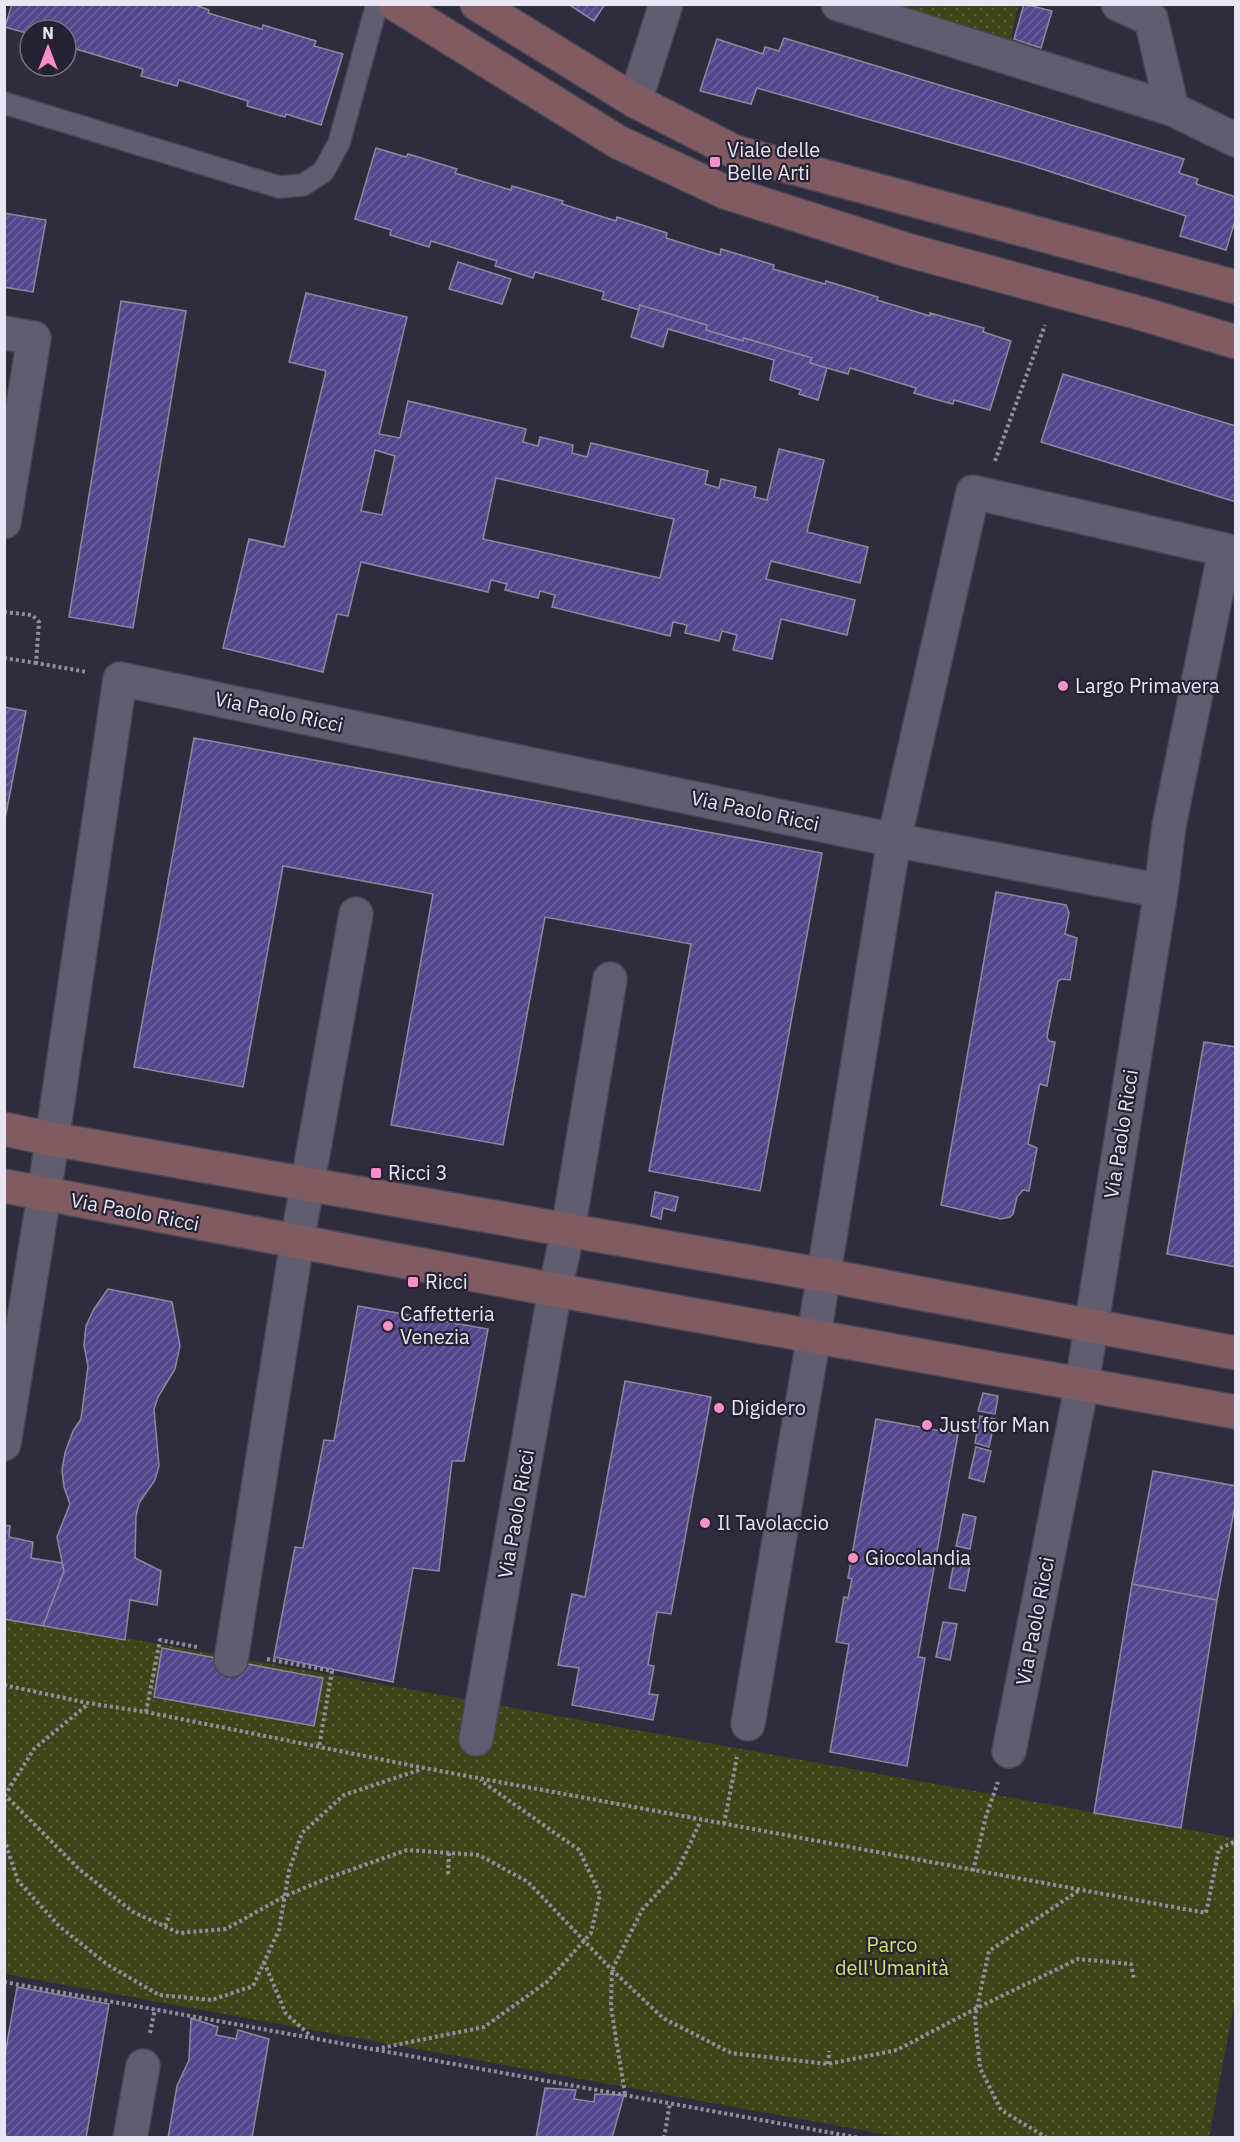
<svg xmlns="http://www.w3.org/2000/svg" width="1240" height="2142" font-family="'IBM Plex Sans',sans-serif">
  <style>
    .park { fill: url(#park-dots) }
    .building { fill: url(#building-hatch); stroke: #8d8aa0; stroke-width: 1.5; fill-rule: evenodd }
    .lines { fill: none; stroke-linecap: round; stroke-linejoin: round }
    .lane-casing { stroke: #494756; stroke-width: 24 }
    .street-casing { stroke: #494756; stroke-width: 36 }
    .secondary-casing { stroke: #494756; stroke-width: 36 }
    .path { stroke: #92909f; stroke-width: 4; stroke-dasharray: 3 3; stroke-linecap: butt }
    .lane { stroke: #605d71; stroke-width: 21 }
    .street { stroke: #605d71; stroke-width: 33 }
    .secondary { stroke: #805c62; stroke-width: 33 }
    .poi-dot { fill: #f98fc9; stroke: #252233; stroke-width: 2 }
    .labels { text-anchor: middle; stroke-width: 4.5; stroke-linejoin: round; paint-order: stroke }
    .poi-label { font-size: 20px; fill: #e9e7f3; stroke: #252233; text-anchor: start }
    .street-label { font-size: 20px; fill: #e9e7f3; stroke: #252233 }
    .park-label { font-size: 20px; fill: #dce16a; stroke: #252233 }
  </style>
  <defs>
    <pattern id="park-dots" width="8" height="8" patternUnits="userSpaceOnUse" patternTransform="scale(1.5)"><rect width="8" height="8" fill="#404217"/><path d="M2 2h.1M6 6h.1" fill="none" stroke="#5c5d39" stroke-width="1.8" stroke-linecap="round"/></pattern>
    <pattern id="building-hatch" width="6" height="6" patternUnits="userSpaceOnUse" patternTransform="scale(1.5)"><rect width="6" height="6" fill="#55458b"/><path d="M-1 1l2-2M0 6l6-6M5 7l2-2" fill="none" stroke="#6d609c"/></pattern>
  </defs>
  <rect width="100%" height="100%" fill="#2f2c3e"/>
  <!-- park -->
  <path class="park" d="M884,5H1018L1010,44Z
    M4,1616L1235,1838V2000L1209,2137H899L5,1974Z"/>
  <!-- building -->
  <path class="building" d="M12,4H193L209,10L208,13L262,29L263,25L316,41L314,46L343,54L321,125L286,114L285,117L247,106L248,101L179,80L177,86L141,76L143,69L76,49L74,55L66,52V30H30V34L5,27Z
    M568,4H605L594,21Z
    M1024,4L1052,11L1041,48L1014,39Z
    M784,38L1184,159L1179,173L1198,179L1196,184L1236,197V218L1226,250L1180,236L1186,216L1030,165L757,88L751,104L700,91L717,39L763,54L765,47L779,51Z
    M376,148L406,157L408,154L457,169L455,173L511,190L512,186L563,201L562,204L616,221L617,217L667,233L666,238L720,255L721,249L774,265L773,269L825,284L826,281L878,297L877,300L930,316V313L984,328L983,332L1011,341L990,410L954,400L953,404L934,399L914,393L916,388L850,368L848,374L810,363L812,358L744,338L743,341L706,330L707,325L640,305L639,310L602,299L604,292L535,272L533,278L495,266L497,261L431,241L429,247L390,235L391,230L355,219Z
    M4,213L46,220L33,292L4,287Z
    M458,262L511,279L502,304L449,289Z
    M306,293L407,317L379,434L400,438L408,401L526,429L523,442L538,446L540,437L573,445L572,453L587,457L591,443L708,471L705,484L719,488L721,479L756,487L754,497L767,500L779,449L824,460L807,532L868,547L860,583L771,561L766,579L855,600L847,635L781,619L772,659L733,650L737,635L722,631L719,641L685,633L687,625L673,622L670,636L552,607L555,595L540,591L538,598L505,590L507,584L491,580L488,592L361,562L348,616L337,614L323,672L223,648L249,539L284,547L326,371L289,362ZM375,450L395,456L382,515L361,511ZM496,478L674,519L660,578L483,539Z
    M121,301L186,311L133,628L69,617Z
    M640,305L707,325L706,330L743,341L744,338L812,358L810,363L827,368L818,400L799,394L801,390L770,380L774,360L668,329L663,347L631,337Z
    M1063,374L1236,426V502L1041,442Z
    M4,707L26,711L4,824Z
    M194,738L822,853L760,1191L649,1171L691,944L545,917L503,1145L391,1125L433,894L283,866L243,1087L134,1067Z
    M996,892L1066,905L1069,913L1065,934L1077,938L1070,980L1062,979L1058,981L1047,1037L1049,1041L1055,1042L1047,1086L1040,1084L1039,1087L1028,1144L1037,1148L1029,1191L1023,1190L1017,1197L1013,1214L1010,1217L1001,1219L941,1205Z
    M1204,1042L1236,1047V1267L1167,1254Z
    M655,1192L678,1197L675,1211L663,1208L661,1219L651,1216Z
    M108,1289L172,1302L180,1346L175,1369L158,1397L154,1409L159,1466L155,1480L139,1503L136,1516L135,1558L161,1571L157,1605L130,1600L125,1640L43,1626L64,1571L57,1537L70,1504L64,1487L62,1470L65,1453L73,1431L81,1419L88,1366L84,1345L86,1326L94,1309Z
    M358,1306L488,1329L464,1461H452L439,1571L413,1568L393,1682L274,1657L295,1547L303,1548L324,1440L334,1441Z
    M625,1381L711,1397L671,1614L657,1612L648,1665L654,1666L649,1694L658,1695L653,1720L572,1705L579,1668L558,1665L572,1594L585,1597Z
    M983,1393L998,1396L995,1414L978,1411Z
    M980,1416L995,1419L989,1447L975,1443Z
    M876,1419L958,1434L918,1657L925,1658L907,1766L830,1752L849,1644L836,1642L844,1597L848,1598L852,1579L848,1578Z
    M976,1447L991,1451L984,1482L969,1478Z
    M1153,1471L1236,1486V1501L1217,1600L1132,1584Z
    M963,1514L976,1517L970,1549L956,1546Z
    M4,1525L10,1526L9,1537L33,1542L31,1558L62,1563L64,1571L43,1626L4,1619Z
    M955,1558L971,1560L965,1591L949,1588Z
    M1132,1584L1217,1600L1181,1828L1094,1813Z
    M943,1622L957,1624L950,1660L936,1657Z
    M162,1648L323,1678L314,1726L154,1697Z
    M17,1987L109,2004L86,2138H4V2060Z
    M191,2018L218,2027L216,2035L236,2039L238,2030L269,2039L252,2138H168L177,2086L189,2060Z
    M545,2088L576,2090L574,2099L594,2102L595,2094L624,2095L612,2138H536Z"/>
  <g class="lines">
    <!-- lane casing -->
    <g class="lane-casing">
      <path id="lane" d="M4,103L279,187L303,185L323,172L339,143L377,4"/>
    </g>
    <!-- street casing -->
    <g class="street-casing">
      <path id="street" d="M838,4L1172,109
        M1118,4L1151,19L1172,109L1236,140
        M635,101L666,4
        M4,333L34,338L4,522
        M4,1444L44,1195L120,679L894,840L1161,891
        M231,1660L297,1242L356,914
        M748,1724L814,1335L894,840L973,492L1225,550L1169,826L1161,891L1082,1384L1009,1751
        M476,1739L555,1290L568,1230L610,979
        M130,2138L143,2066"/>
    </g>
    <!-- secondary casing -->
    <g class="secondary-casing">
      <path id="secondary" d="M395,4L618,142L725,192L907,250L1143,314L1236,342
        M477,4L635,101L735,152L1236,287
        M4,1129L52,1139L823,1275L1236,1353
        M4,1186L555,1290L1236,1412"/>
    </g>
    <!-- path -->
    <path class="path" d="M995,461L1045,325
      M4,612L32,615L39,622L36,663L87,672
      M4,658L36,663
      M267,1659L332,1671L319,1747
      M4,1685L88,1703L146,1712L424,1768L1206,1913L1219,1849L1236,1841
      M146,1712L160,1640L197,1647
      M4,1794L79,1869L133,1912L179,1933L226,1929L285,1896L328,1878L407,1850L479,1855L528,1882L612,1970L663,2018L731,2053L828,2064L897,2050L977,2008L1078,1959L1131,1964L1134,1980
      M4,1814L5,1795L34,1749L88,1704
      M724,1824L737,1757
      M4,1839L18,1881L60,1927L108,1965L159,1995L212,2000L253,1986L279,1930L289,1871L302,1833L344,1795L422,1769
      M973,1871L986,1816L998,1782
      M448,1874L449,1853
      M165,1926L170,1914
      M264,1962L286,2014L313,2038
      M4,1982L860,2138
      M150,2033L155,2009
      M376,2049L484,2027L547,1982L591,1933L600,1894L579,1850L480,1780
      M828,2064L829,2051
      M625,2094L611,2007L612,1970L642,1910L677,1872L701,1820
      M664,2138L670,2103
      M1047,2138L1001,2110L980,2068L975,2017L989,1951L1078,1891"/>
    <!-- lane -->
    <use href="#lane" class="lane"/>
    <!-- street -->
    <use href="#street" class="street"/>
    <!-- secondary -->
    <use href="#secondary" class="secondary"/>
  </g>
  <!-- markers -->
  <g class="poi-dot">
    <rect x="709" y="156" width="12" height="12" rx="3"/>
    <circle cx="1063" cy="686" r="6"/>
    <rect x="370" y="1167" width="12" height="12" rx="3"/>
    <rect x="407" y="1276" width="12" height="12" rx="3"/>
    <circle cx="388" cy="1326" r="6"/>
    <circle cx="719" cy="1408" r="6"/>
    <circle cx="927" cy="1425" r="6"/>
    <circle cx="705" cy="1523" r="6"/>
    <circle cx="853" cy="1558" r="6"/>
  </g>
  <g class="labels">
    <!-- poi labels -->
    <g class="poi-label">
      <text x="727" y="157">Viale delle<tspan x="727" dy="23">Belle Arti</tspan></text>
      <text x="1075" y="693">Largo Primavera</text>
      <text x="388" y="1180">Ricci 3</text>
      <text x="425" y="1289">Ricci</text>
      <text x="400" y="1321">Caffetteria<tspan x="400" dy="23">Venezia</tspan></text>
      <text x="731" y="1415">Digidero</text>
      <text x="939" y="1432">Just for Man</text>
      <text x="717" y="1530">Il Tavolaccio</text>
      <text x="865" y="1565">Giocolandia</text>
    </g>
    <!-- street labels -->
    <g class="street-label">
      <text transform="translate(279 712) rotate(12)" y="7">Via Paolo Ricci</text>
      <text transform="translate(755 811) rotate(12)" y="7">Via Paolo Ricci</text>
      <text transform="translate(1121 1134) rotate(-81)" y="7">Via Paolo Ricci</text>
      <text transform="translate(135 1212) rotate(11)" y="7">Via Paolo Ricci</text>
      <text transform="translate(516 1514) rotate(-80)" y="7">Via Paolo Ricci</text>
      <text transform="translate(1035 1621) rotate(-79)" y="7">Via Paolo Ricci</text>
    </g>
    <!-- park labels -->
    <g class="park-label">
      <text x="892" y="1952">Parco<tspan x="892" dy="23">dell'Umanità</tspan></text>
    </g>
  </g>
  <!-- border -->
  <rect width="1240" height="2142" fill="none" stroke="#e9e7f3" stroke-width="12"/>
  <!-- north arrow -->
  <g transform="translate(48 48)"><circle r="28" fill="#252233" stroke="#737180" stroke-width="1.5"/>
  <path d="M0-4.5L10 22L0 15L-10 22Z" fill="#f98fc9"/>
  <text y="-9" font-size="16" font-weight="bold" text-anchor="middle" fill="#e9e7f3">N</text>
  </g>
</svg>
